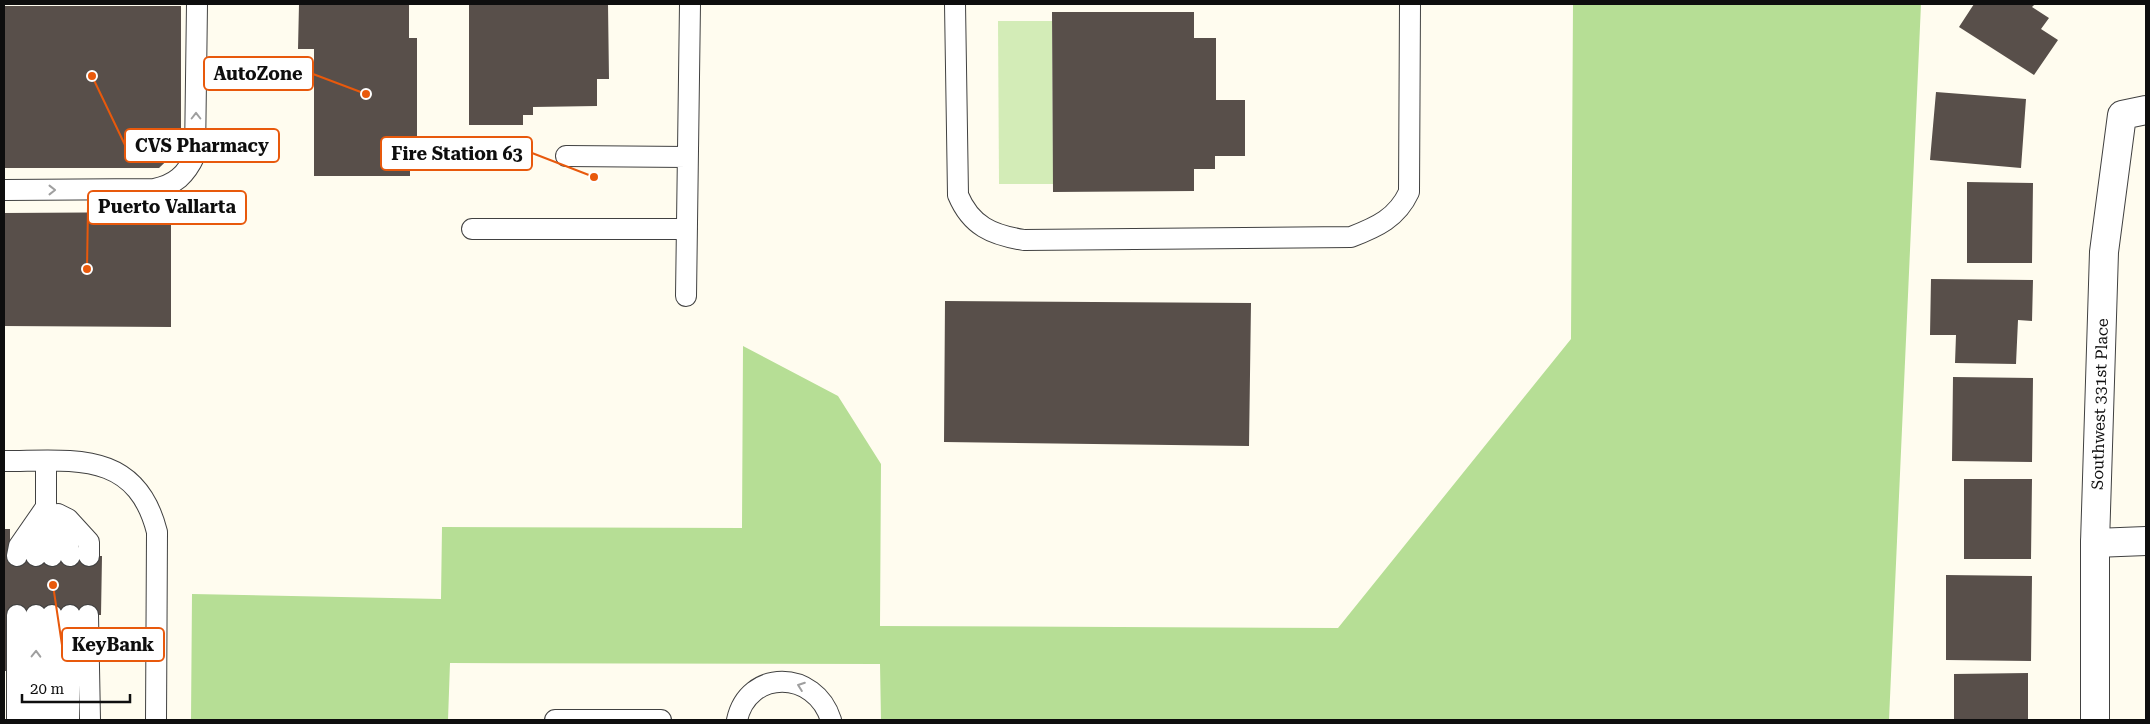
<svg xmlns="http://www.w3.org/2000/svg" width="2150" height="724" font-family="'Roboto Serif',serif">
  <style>
    .green { fill: #d3ecb7 }
    .forest { fill: #b6de95 }
    .building { fill: #584f4a }
    .lines { fill: none; stroke-linecap: round; stroke-linejoin: round }
    .lane-casing { stroke: #414141; stroke-width: 22 }
    .street-casing { stroke: #414141; stroke-width: 30 }
    .lane { stroke: #fff; stroke-width: 20 }
    .street { stroke: #fff; stroke-width: 28 }
    .oneway { stroke: #9f9f9f }
    .labels { text-anchor: middle; stroke-width: 5; stroke-linejoin: round; paint-order: stroke }
    .street-label { font-size: 16px; fill: #0e0e0e; stroke: #fff }
    .leader { fill: none; stroke: #e8590c; stroke-width: 2 }
    .callout-dot { fill: #e8590c; stroke: #fff; stroke-width: 2 }
    .callout { fill: #fff; stroke: #e8590c; stroke-width: 2 }
    .callout-label { font-size: 18px; text-anchor: middle; font-weight: bold; fill: #0e0e0e }
  </style>
  <rect width="100%" height="100%" fill="#fffcef"/>
  <!-- green -->
  <path class="green" d="M998,21H1052L1053,184H999Z"/>
  <!-- forest -->
  <path class="forest" d="M1573,4H1921L1889,720H881L880,664L450,663L448,720H191L192,594L441,599L442,527L742,528L743,346L838,396L881,464L880,626L1338,628L1571,339Z"/>
  <!-- building -->
  <path class="building" d="M299,4H409V38H417V139H410V176H314V49H298Z
    M469,4H608L609,79H597V106L533,107V115H523V125H469Z
    M1974,4H2035L2032,7L2049,18L2041,29L2058,40L2034,75L1959,27Z
    M4,6H181V147L159,168H4Z
    M1052,12H1194V38H1216V100H1245V156H1215V169H1194V191L1053,192Z
    M1936,92L2026,99L2021,168L1930,160Z
    M1967,182L2033,183L2032,263H1967Z
    M171,212V327L4,326V213Z
    M1931,279L2033,280L2032,321L2018,320L2016,364L1955,363L1956,335H1930Z
    M945,301L1251,303L1249,446L944,442Z
    M1953,377L2033,378L2032,462L1952,461Z
    M1964,479H2032L2031,559H1964Z
    M4,529H10V556H102L101,615H10V671H4Z
    M1946,575L2032,576L2031,661L1946,660Z
    M2028,673V720H1954V674Z"/>
  <g class="lines">
    <!-- lane casing -->
    <g class="lane-casing">
      <path id="lane" d="M955,4L958,195C971,226 992,235 1024,240L1351,237C1377,227 1397,218 1409,192L1410,4
        M566,156L687,157
        M4,190L154,189C175,185 186,175 195,155L197,4
        M472,229H687
        M686,296L690,4
        M4,461C72,461 136,449 157,532L156,720
        M46,461V507L67,534L70,556
        M58,514L68,519L89,542V556
        M48,522L52,556
        M17,556L19,546L46,507
        M36,556L44,517
        M52,615V720
        M88,615L90,720
        M17,720V615
        M35,720L36,615
        M69,720L70,615
        M555,720H661
        M737,720C748,669 815,669 831,720"/>
    </g>
    <!-- street casing -->
    <g class="street-casing">
      <g id="street">
        <path d="M2095,543L2146,541"/>
        <path id="s1" d="M2095,720V543L2104,252L2122,115L2146,110"/>
      </g>
    </g>
    <!-- lane -->
    <use href="#lane" class="lane"/>
    <!-- street -->
    <use href="#street" class="street"/>
  </g>
  <!-- one-way arrows -->
  <defs><path id="oneway-chevron" d="M-2-3.5L2.5 0L-2 3.5" fill="none" stroke-width="1.6" stroke-linecap="round" stroke-linejoin="round" transform="scale(1.25)"/></defs>
  <g class="oneway">
    <use href="#oneway-chevron" transform="translate(196 116) rotate(-90)"/>
    <use href="#oneway-chevron" transform="translate(52 190)"/>
    <use href="#oneway-chevron" transform="translate(36 654) rotate(-89)"/>
    <use href="#oneway-chevron" transform="translate(801 686) rotate(-160)"/>
  </g>
  <g class="labels">
    <!-- street labels -->
    <g class="street-label">
      <text dy="6" stroke="none"><textPath href="#s1" startOffset="316">Southwest 331st Place</textPath></text>
    </g>
  </g>
  <!-- callouts -->
  <path class="leader" d="M366 94L313 74M92 76L125 145M594 177L532 153M87 269L88 207M53 585L62 645"/>
  <g class="callout-dot">
    <circle cx="366" cy="94" r="5"/>
    <circle cx="92" cy="76" r="5"/>
    <circle cx="594" cy="177" r="5"/>
    <circle cx="87" cy="269" r="5"/>
    <circle cx="53" cy="585" r="5"/>
  </g>
  <g class="callout">
    <rect x="204" y="57" width="109" height="33" rx="5"/>
    <rect x="125" y="129" width="154" height="33" rx="5"/>
    <rect x="381" y="137" width="151" height="33" rx="5"/>
    <rect x="88" y="191" width="158" height="33" rx="5"/>
    <rect x="62" y="628" width="102" height="33" rx="5"/>
  </g>
  <g class="callout-label">
    <text x="258" y="80">AutoZone</text>
    <text x="202" y="152">CVS Pharmacy</text>
    <text x="457" y="160">Fire Station 63</text>
    <text x="167" y="213">Puerto Vallarta</text>
    <text x="113" y="651">KeyBank</text>
  </g>
  <!-- border -->
  <rect width="2150" height="724" fill="none" stroke="#0e0e0e" stroke-width="10"/>
  <!-- scale -->
  <path d="M22 694v8h108v-8" fill="none" stroke="#0e0e0e" stroke-width="2.5"/>
  <text x="30" y="694" font-size="15" fill="#0e0e0e" stroke="#ffffff" stroke-width="4" paint-order="stroke">20 m</text>
</svg>
